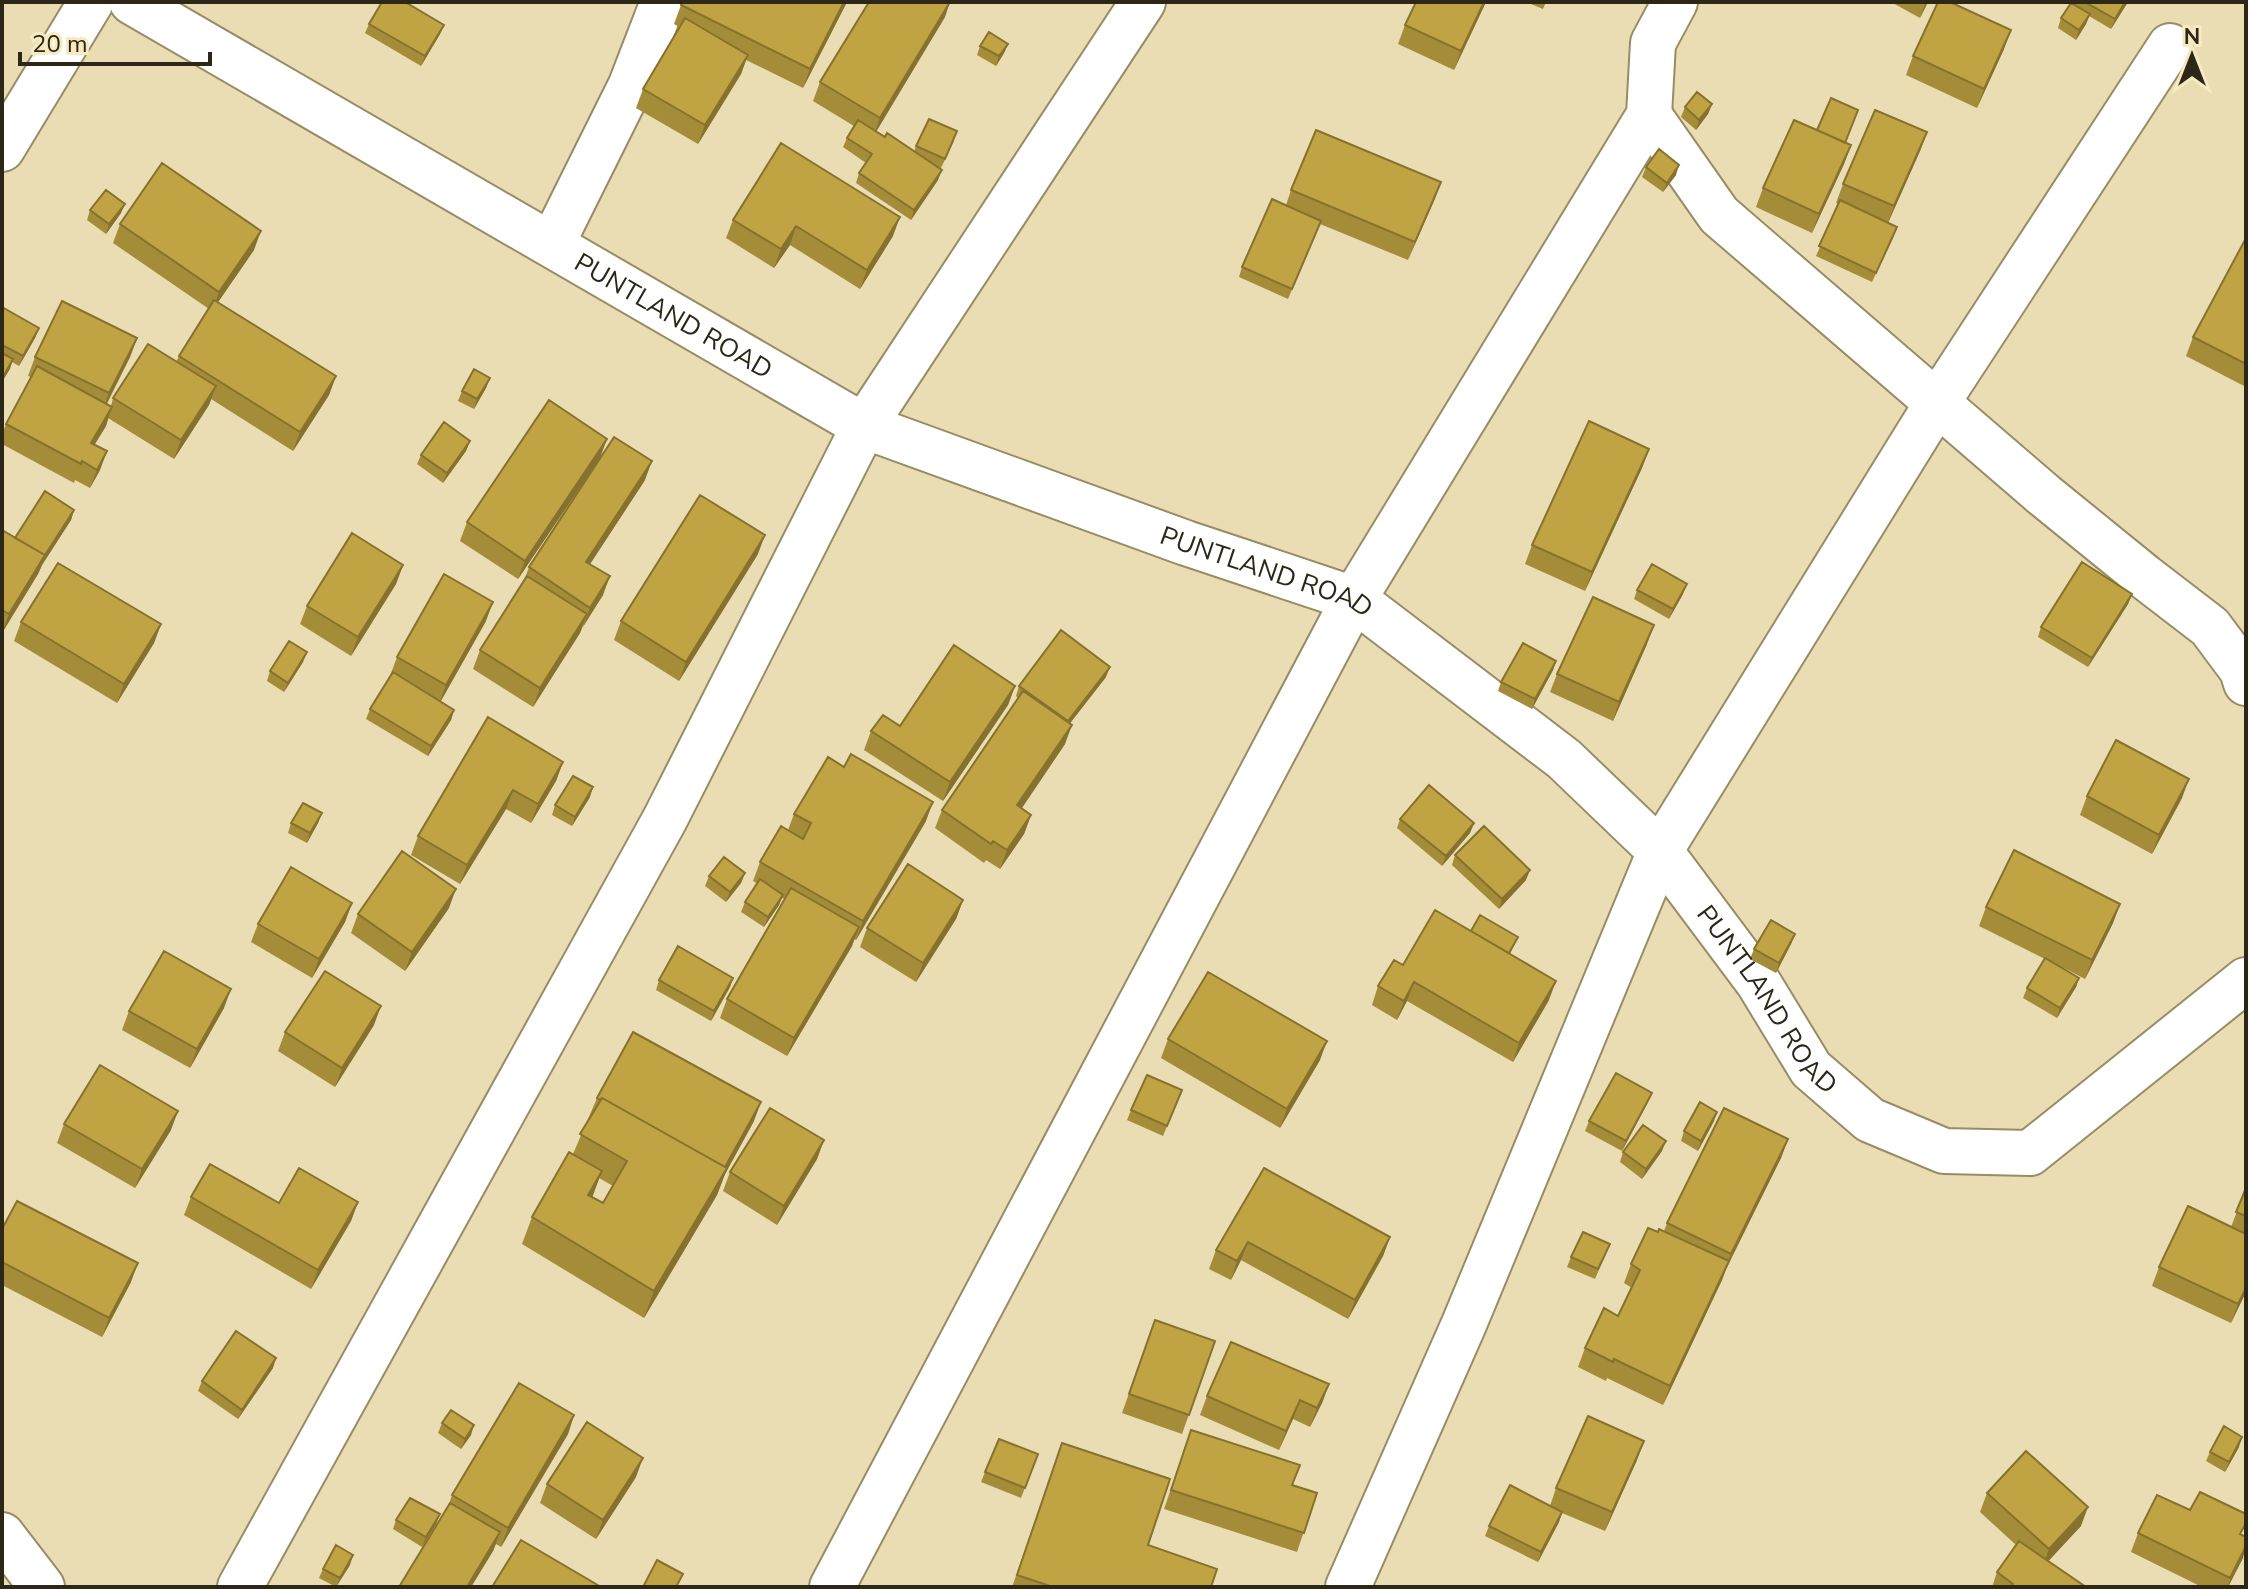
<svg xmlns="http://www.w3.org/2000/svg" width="2248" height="1589" font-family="'Nunito Sans',sans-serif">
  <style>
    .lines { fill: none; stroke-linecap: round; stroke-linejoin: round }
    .minor-casing { stroke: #988c65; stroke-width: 48 }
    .minor { stroke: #fff; stroke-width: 44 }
    .wall { fill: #a58c39; fill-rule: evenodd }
    .shaded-wall { fill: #86722e }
    .building { fill: #c0a342; stroke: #86722e; stroke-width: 2 }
    .labels { text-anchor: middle; stroke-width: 6; stroke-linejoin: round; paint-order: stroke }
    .street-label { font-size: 26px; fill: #2c2717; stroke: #f7eac0 }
  </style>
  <rect width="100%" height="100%" fill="#eaddb4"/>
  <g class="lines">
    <!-- minor casing -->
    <g class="minor-casing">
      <g id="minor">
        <path id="s1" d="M132,2L864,426L1186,543L1354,599L1564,759L1660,851L1758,982L1811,1069L1870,1120L1944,1151L2030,1153L2246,980"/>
        <path d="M1649,115L1719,215L2044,495L2145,577L2210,627L2242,670L2246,683"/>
        <path d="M2,149L91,2"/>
        <path d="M552,244L631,85L663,2"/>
        <path d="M2,1535L42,1587"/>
        <path d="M240,1587L665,819L864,426L1143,2"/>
        <path d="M832,1587L1354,599L1649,115L1653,43L1675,2"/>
        <path d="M1348,1587L1464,1324L1660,851L1937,403L2170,46"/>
      </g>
    </g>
    <!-- minor -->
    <use href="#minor" class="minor"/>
  </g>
  <!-- wall -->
  <path class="wall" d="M847,2L803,88L746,60L741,74L698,144L636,108L643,89L679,27L674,24L681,5Z
    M1486,2L1454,70L1398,44L1405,25Z
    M1526,2H1546L1543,9Z
    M1891,2H1928L1920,18Z
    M2065,2H2128L2111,29L2089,16L2086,24L2076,40L2058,28L2061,18L2070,5Z
    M945,17L876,131L914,152L916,146L954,141L941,168L935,166L938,180L911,220L856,183L859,173L866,163L843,147L847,138L854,126L813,101L820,82Z
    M369,24L440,34L421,66L365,33Z
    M1008,44L1004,53L996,66L977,55L980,46Z
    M2004,49L1977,108L1906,75L1913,56Z
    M1712,104L1708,114L1696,130L1681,117L1685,107Z
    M1927,132L1920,151L1888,223L1894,236L1872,282L1816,256L1839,204L1836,203L1843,184Z
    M1846,143L1851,145L1844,164L1812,233L1756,207L1763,188Z
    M1646,167L1676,175L1663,192L1642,177Z
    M1441,182L1408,260L1320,224L1288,299L1239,277L1242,267L1286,205L1291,190Z
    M90,210L121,213L106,234L87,220Z
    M733,220L893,236L860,289L790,245L774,268L726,238Z
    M120,224L254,250L218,302L336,376L329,395L293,451L211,399L209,405L174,459L108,418L106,426L94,445L100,470L90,488L75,480L74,483L2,444V435L6,424L31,377L28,376L35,357L137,338L130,357L107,404L111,406L113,398L176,362L179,356L209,309L113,243Z
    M2246,238V387L2186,356L2193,337Z
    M2,307L39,328L35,338L19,366L12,362L2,382Z
    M490,378L486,388L474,409L458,401L462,391Z
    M470,441L466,451L443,483L417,464L421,455Z
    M1649,449L1642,468L1585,591L1525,564L1532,545Z
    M600,458L518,579L460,541L467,522Z
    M645,480L590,564L603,595L583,626L580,633L533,707L473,669L480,650L524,581L529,567Z
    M74,510L71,520L42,565L38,574L2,633V530L15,538Z
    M758,554L679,681L614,640L621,621Z
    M403,565L396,584L351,656L300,624L307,606Z
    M1637,590L1683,594L1669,619L1634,599Z
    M2132,594L2128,604L2088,667L2038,637L2041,627Z
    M486,621L441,701L454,710L451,720L428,756L366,719L370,709L391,676H390L397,657Z
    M21,622L161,624L154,643L117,703L14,641Z
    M1647,644L1613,721L1550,692L1557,674Z
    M1556,661L1553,670L1532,709L1498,691L1501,682Z
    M303,662L284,692L267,681L270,671Z
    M1106,677L1070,723L1065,744L1022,808L1031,815L1024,834L1000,869L986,860L984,863L935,828L942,810L1018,698L1016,696L1019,686Z
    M1015,686L1008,705L943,801L864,750L871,731L900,726Z
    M563,762L556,781L531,823L506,809L460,884L411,855L418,836Z
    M2087,796L2182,798L2152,854L2080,815Z
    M590,797L572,826L552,815L555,805Z
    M322,813L318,823L307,843L288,833L291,823Z
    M794,814L926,821L856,940L854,939L852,946L787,1056L720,1018L727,999L785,899L782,898L779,905L764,927L741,912L745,902L758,884L753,881L760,862L788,830Z
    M1400,819L1474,823L1470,833L1442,866L1397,828Z
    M1455,855L1526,880L1499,909L1452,865Z
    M745,873L741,883L726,902L705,886L709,876Z
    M963,900L956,919L916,982L860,947L867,928Z
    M352,903L345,922L312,978L251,942L258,924Z
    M2120,904L2113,923L2085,979L2062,967L2079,978L2076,987L2057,1018L2023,998L2027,988L2045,959L1979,926L1986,907Z
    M449,908L405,971L351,933L358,914Z
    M1471,931L1518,937L1510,954L1549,1000L1513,1062L1407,1001L1397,1020L1372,1005L1378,986L1403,965Z
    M1795,934L1791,944L1776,973L1750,959L1754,949Z
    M733,978L730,987L711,1021L656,990L659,980Z
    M224,1008L190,1068L122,1030L129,1011Z
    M374,1025L335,1087L278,1051L285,1032Z
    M1168,1039L1320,1060L1280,1128L1161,1058Z
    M1182,1090L1163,1136L1127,1120L1131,1110Z
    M1652,1093L1648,1102L1622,1151L1585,1131L1589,1121Z
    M597,1098L754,1121L725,1174L717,1195L644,1318L522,1244L532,1217L573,1154ZM599,1178L613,1186L603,1203L592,1197Z
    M1714,1121L1698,1151L1681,1141L1684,1131Z
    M64,1124L171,1130L135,1188L57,1143Z
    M1788,1139L1781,1158L1726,1269L1722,1280L1663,1405L1607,1378L1606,1381L1578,1367L1585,1348L1618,1316L1632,1288L1624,1283L1631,1264L1658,1232L1664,1231L1667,1223Z
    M824,1140L817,1159L777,1225L723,1191L730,1172Z
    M1662,1151L1642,1179L1620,1162L1623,1152Z
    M1264,1168L1390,1237L1383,1256L1348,1319L1241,1260L1231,1280L1209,1269L1216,1250Z
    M2246,1188V1292L2231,1323L2152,1286L2159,1267L2231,1227Z
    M191,1197L279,1203L358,1202L351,1221L311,1289L184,1215Z
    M2,1229L131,1282L102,1337L2,1285Z
    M1606,1254L1595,1279L1567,1267L1571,1257Z
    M1155,1320L1215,1341L1182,1434L1122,1413Z
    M273,1368L238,1419L198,1391L202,1381Z
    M1329,1384L1322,1403L1310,1427L1293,1419L1279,1450L1200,1415L1207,1396Z
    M574,1415L568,1434L501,1547L496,1544L493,1551L471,1587H399L448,1507L452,1495Z
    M442,1423L471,1435L461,1449L438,1433Z
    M1191,1430L1292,1485L1317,1493L1297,1552L1164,1509Z
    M2239,1447L2225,1472L2206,1461L2210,1452Z
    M1038,1454L1021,1498L981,1482L985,1472Z
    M1637,1460L1605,1531L1562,1513L1559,1522L1538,1562L1485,1536L1489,1526L1550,1506L1556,1488Z
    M1053,1470L1148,1545L1211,1587H1012Z
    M636,1477L596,1539L540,1503L547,1484Z
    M1987,1493L2081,1526L2048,1561L2086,1587H1992L1997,1572L2016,1545L1980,1512Z
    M440,1514L436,1524L422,1547L393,1529L396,1520Z
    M2138,1533L2242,1535L2243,1558L2228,1587H2202L2131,1552Z
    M350,1565L336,1587L319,1578L323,1569Z"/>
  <!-- shaded-wall -->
  <path class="shaded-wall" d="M844,2H847L803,88L810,69Z
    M950,2L945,17L873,137L880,118Z
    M1484,2H1486L1454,70L1461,51Z
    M1926,2H1928L1920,18Z
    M2125,2H2128L2111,29L2115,19Z
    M2090,14L2086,24L2076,40L2079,30Z
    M444,25L440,34L421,66L425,56Z
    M2011,30L2004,49L1977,108L1984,89Z
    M1008,44L1004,53L996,66L999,56Z
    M748,55L741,74L698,144L705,125Z
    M1712,104L1708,114L1696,130L1699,120Z
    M1927,132L1920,151L1887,225L1894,206Z
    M1851,145L1844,164L1812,233L1819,214Z
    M1679,165L1676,175L1663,192L1667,183Z
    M942,170L938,180L911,220L914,210Z
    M1441,182L1434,201L1408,260L1415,242Z
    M125,204L121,213L106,234L109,224Z
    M900,217L893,236L860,289L867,270Z
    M796,226L790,245L774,268L781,249Z
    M261,231L254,250L212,311L219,292Z
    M39,328L35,338L19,366L23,356Z
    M137,338L130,357L102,412L109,393Z
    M13,359L10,369L2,382V379Z
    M336,376L329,395L293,451L300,432Z
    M490,378L486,388L474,409L477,399Z
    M216,386L209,405L174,459L181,440Z
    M112,407L106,426L84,462L91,443Z
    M607,439L600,458L518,579L525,561Z
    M470,441L466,451L443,483L447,473Z
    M1649,449L1642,468L1585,591L1592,572Z
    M107,451L100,470L90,488L97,470Z
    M652,461L645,480L579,581L586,562Z
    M74,510L71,520L42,565L38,574L2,633L9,614Z
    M765,535L758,554L679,681L686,662Z
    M403,565L396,584L351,656L358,637Z
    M610,576L603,595L583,627L590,608Z
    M1687,584L1683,594L1669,619L1673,609Z
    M2132,594L2128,604L2088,667L2092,658Z
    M493,602L486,621L439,704L446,685Z
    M587,614L580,633L533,707L540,688Z
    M161,624L154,643L117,703L124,684Z
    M1654,625L1647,644L1613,721L1619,702Z
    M307,652L303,662L284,692L288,683Z
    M1556,661L1553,670L1532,709L1535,699Z
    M1110,667L1106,677L1064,731L1068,721Z
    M1015,686L1008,705L943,801L950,782Z
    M454,710L451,720L428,756L431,746Z
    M1072,725L1065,744L1011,824L1017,805Z
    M563,762L556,781L531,823L538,804Z
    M2189,779L2182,798L2152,854L2159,835Z
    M593,787L590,797L572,826L575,817Z
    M513,790L506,809L460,884L467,865Z
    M933,802L926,821L856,940L863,921Z
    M322,813L318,823L307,843L310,833Z
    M1031,815L1024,834L1000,869L1007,850Z
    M1474,823L1470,833L1442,866L1446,856Z
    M1530,870L1526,880L1499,909L1502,899Z
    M745,873L741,883L726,902L730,892Z
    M456,889L449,908L405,971L412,952Z
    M783,895L779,905L764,927L768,917Z
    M963,900L956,919L916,982L923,963Z
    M352,903L345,922L312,978L319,959Z
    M2120,904L2113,923L2085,979L2092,960Z
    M859,927L852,946L787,1056L794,1038Z
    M1795,934L1791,944L1776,973L1779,963Z
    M733,978L730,987L711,1021L714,1011Z
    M2079,978L2076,987L2057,1018L2060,1008Z
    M1556,981L1549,1000L1513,1062L1519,1043Z
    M1414,982L1407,1001L1397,1020L1404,1001Z
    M231,989L224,1008L190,1068L197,1049Z
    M381,1006L374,1025L335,1087L342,1068Z
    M1327,1041L1320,1060L1280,1128L1287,1109Z
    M1652,1093L1648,1102L1622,1151L1626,1141Z
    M761,1102L754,1121L725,1174L717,1195L644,1318L654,1291Z
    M178,1111L171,1130L135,1188L142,1169Z
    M1717,1112L1714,1121L1698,1151L1701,1141Z
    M1788,1139L1781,1158L1726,1269L1722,1280L1663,1405L1670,1386L1726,1266L1731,1254Z
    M824,1140L817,1159L777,1225L784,1206Z
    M1666,1141L1662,1151L1642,1179L1646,1169Z
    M602,1171L592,1198L588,1195Z
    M358,1202L351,1221L311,1289L318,1270Z
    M1390,1237L1383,1256L1348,1319L1355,1300Z
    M1248,1242L1241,1260L1231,1280L1237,1261Z
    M138,1263L131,1282L102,1337L109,1318Z
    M2246,1288V1292L2231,1323L2238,1304Z
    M276,1358L273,1368L238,1419L242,1410Z
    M1329,1384L1322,1403L1310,1427L1317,1408Z
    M1300,1400L1293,1419L1279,1450L1286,1431Z
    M574,1415L568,1434L501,1547L508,1528Z
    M474,1425L471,1435L461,1449L465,1439Z
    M2242,1437L2239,1447L2225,1472L2229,1462Z
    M1644,1441L1637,1460L1605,1531L1612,1512Z
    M643,1458L636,1477L596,1539L603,1520Z
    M2088,1507L2081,1526L2042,1568L2049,1549Z
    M1562,1512L1559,1522L1538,1562L1541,1552Z
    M440,1514L436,1524L422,1547L426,1537Z
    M500,1532L493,1551L471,1587H467Z
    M2246,1546L2243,1558L2228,1587H2227Z
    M353,1555L350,1565L336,1587L340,1578Z"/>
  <!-- building -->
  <path class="building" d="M382,2H405L444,25L425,56L369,24Z
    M682,2H844L810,69L681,5Z
    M869,2H950L880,118L820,82Z
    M1416,2H1484L1461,51L1405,25Z
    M1938,2H1950L2011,30L1984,89L1913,56Z
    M2085,2H2125L2115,19Z
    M2071,3L2090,14L2079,30L2061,18Z
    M685,18L748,55L705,125L643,89Z
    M989,32L1008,44L999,56L980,46Z
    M1697,92L1712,104L1699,120L1685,107Z
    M1831,98L1858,110L1845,143L1817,130Z
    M1875,110L1927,132L1894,206L1843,184Z
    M929,119L957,131L945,159L916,146Z
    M858,120L885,137L887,133L942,170L914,210L859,173L872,154L847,138Z
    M1794,120L1851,145L1819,214L1763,188Z
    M1316,130L1441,182L1415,242L1291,190Z
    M781,143L900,217L867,270L796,226L781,249L733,220Z
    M1659,149L1679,165L1667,183L1646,167Z
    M162,163L261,231L219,292L120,224Z
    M106,190L125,204L109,224L90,210Z
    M1272,199L1321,221L1292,289L1242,267Z
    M1840,200L1897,227L1876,273L1819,246Z
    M2246,238V364L2193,337Z
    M214,300L336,376L300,432L179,356Z
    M62,301L137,338L109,393L35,357Z
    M2,307L39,328L23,356L2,345Z
    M148,344L216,386L181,440L113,398Z
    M2,353L13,359L2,379Z
    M37,366L112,407L91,443L107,451L97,470L82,461L81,464L6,424Z
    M474,369L490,378L477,399L462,391Z
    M549,400L607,439L525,561L467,522Z
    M1589,421L1649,449L1592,572L1532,545Z
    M444,422L470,441L447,473L421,455Z
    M614,437L652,461L586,562L610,576L590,608L529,567Z
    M45,491L74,510L45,555L15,538Z
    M700,495L765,535L686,662L621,621Z
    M2,530L45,555L9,614L2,610Z
    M352,533L403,565L358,637L307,606Z
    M2082,562L2132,594L2092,658L2041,627Z
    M58,563L161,624L124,684L21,622Z
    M1652,564L1687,584L1673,609L1637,590Z
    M444,574L493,602L446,685L397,657Z
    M527,576L587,614L540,688L480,650Z
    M1593,597L1654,625L1619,702L1557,674Z
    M1061,630L1110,667L1068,721L1019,686Z
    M289,641L307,652L288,683L270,671Z
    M1523,643L1556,661L1535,699L1501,682Z
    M954,645L1015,686L950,782L871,731L883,715L900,726Z
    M393,672L454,710L431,746L370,709Z
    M1023,691L1072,725L1017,805L1031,815L1007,850L993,841L991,844L942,810Z
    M488,717L563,762L538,804L513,790L467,865L418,836Z
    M2116,740L2189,779L2159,835L2087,796Z
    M851,754L933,802L863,921L760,862L781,826L803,839L811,823L794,814L828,757L844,767Z
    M573,776L593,787L575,817L555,805Z
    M1429,785L1474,823L1446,856L1400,819Z
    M303,803L322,813L310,833L291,823Z
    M1484,826L1530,870L1502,899L1455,855Z
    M2014,850L2120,904L2092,960L1986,907Z
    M402,851L456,889L412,952L358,914Z
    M724,857L745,873L730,892L709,876Z
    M908,864L963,900L923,963L867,928Z
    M291,867L352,903L319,959L258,924Z
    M760,879L783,895L768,917L745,902Z
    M791,888L859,927L794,1038L727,999Z
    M1435,910L1556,981L1519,1043L1414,982L1404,1001L1378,986L1394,960L1403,965Z
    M1480,915L1518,937L1509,953L1471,931Z
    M1771,920L1795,934L1779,963L1754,949Z
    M678,946L733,978L714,1011L659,980Z
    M164,951L231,989L197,1049L129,1011Z
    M2045,958L2079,978L2060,1008L2027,988Z
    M325,971L381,1006L342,1068L285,1032Z
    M1208,972L1327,1041L1287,1109L1168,1039Z
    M633,1032L761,1102L725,1167L602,1098L600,1100L597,1098Z
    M100,1065L178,1111L142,1169L64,1124Z
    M1616,1073L1652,1093L1626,1141L1589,1121Z
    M1147,1075L1182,1090L1167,1126L1131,1110Z
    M602,1098L727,1168L654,1291L532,1217L569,1152L602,1171L588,1195L603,1203L627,1161L580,1134Z
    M1700,1102L1717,1112L1701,1141L1684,1131Z
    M770,1108L824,1140L784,1206L730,1172Z
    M1724,1108L1788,1139L1731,1254L1667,1223Z
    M1643,1125L1666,1141L1646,1169L1623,1152Z
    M210,1164L279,1203L299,1168L358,1202L318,1270L191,1197Z
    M1264,1168L1390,1237L1355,1300L1248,1242L1237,1261L1216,1250Z
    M2246,1188V1216L2236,1212Z
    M17,1201L138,1263L109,1318L2,1262V1229Z
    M2188,1206L2246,1234V1288L2238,1304L2159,1267Z
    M1648,1228L1658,1232L1659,1229L1729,1261L1670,1386L1614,1359L1613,1362L1585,1348L1604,1308L1618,1316L1640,1270L1631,1264Z
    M1583,1232L1610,1244L1598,1269L1571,1257Z
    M1155,1320L1215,1341L1189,1415L1129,1394Z
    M236,1331L276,1358L242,1410L202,1381Z
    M1231,1342L1329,1384L1317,1408L1300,1400L1286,1431L1207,1396Z
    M519,1383L574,1415L508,1528L452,1495Z
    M451,1410L474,1425L465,1439L442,1423Z
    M1588,1416L1644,1441L1612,1512L1556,1488Z
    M587,1422L643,1458L603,1520L547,1484Z
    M2224,1426L2242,1437L2229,1462L2210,1452Z
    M1191,1430L1300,1465L1292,1485L1317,1493L1304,1533L1171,1490Z
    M999,1439L1038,1454L1025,1488L985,1472Z
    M1062,1443L1170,1479L1148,1545L1217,1569L1211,1587H1053L1017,1575Z
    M2026,1451L2088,1507L2049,1549L1987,1493Z
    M1510,1485L1562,1512L1541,1552L1489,1526Z
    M2200,1492L2246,1514V1523L2240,1534L2246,1537V1546L2230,1578L2138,1533L2157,1495L2190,1510Z
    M410,1498L440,1514L426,1537L396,1520Z
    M450,1503L500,1532L467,1587H399Z
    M521,1540L601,1587H492Z
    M2019,1541L2086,1587H2011L2013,1584L1997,1572Z
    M336,1545L353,1555L340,1578L323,1569Z
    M657,1560L683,1574L676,1587H643Z"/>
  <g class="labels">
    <!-- street labels -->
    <g class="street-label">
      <text dy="9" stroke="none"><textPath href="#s1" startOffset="626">PUNTLAND ROAD</textPath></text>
      <text dy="9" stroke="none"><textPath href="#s1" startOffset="1274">PUNTLAND ROAD</textPath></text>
      <text dy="9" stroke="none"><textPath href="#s1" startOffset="1946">PUNTLAND ROAD</textPath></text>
    </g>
  </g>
  <!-- border -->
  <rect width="2248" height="1589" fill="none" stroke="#2c2717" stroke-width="8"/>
  <!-- north arrow -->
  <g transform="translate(2192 56)" stroke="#f7eac0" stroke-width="6" paint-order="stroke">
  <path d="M0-6L14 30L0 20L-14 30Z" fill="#2c2717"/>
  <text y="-12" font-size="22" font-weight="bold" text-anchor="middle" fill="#2c2717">N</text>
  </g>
  <!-- scale -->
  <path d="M20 52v12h190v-12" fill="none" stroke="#2c2717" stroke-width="4"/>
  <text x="32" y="52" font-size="24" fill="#2c2717" stroke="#f7eac0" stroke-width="6" paint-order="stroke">20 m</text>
</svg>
